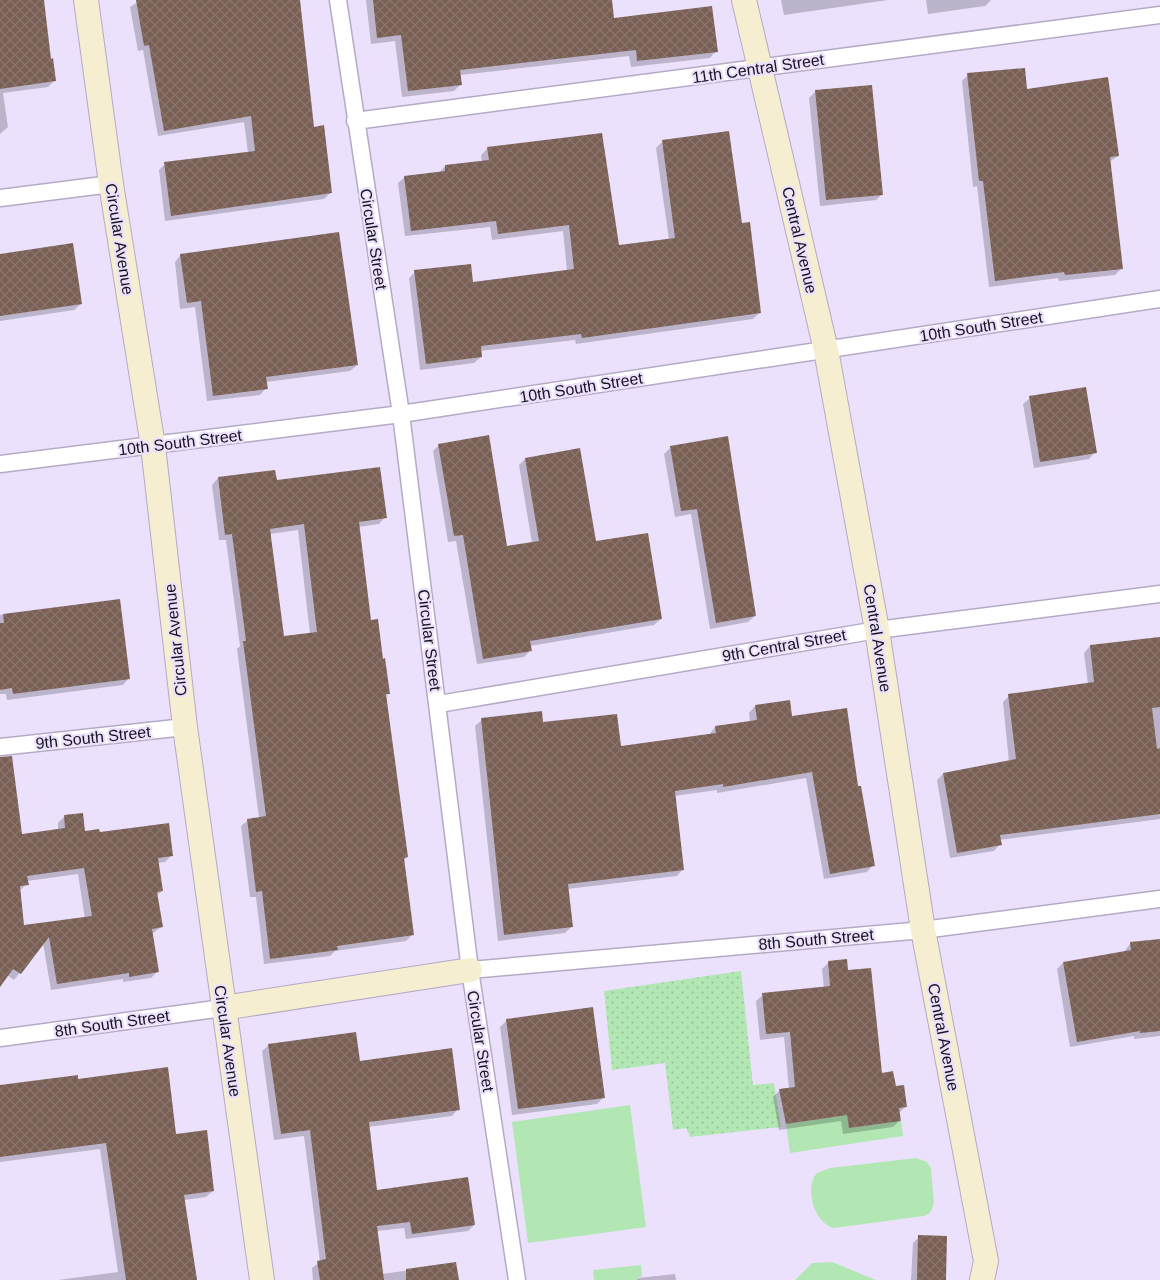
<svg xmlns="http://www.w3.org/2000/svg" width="1160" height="1280" font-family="Helvetica,sans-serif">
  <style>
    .grass { fill: #b2e7b4 }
    .garden { fill: url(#garden-dots) }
    .shadow { fill: #0003; fill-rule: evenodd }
    .building { fill: url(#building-cross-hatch); fill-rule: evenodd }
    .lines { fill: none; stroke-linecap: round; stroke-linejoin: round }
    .street-casing { stroke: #b5aac5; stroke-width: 19 }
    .secondary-casing { stroke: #b5aac5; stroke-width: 26 }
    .street { stroke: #fff; stroke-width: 16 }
    .secondary { stroke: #f5eed0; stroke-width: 24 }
    .labels { text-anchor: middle; stroke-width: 4.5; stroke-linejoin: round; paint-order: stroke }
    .street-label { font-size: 16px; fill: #17131d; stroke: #ece1fd }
  </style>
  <defs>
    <pattern id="garden-dots" width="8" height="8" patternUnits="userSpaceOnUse" patternTransform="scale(1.25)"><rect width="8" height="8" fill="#b2e7b4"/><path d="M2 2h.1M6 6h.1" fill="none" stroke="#98c59a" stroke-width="1.8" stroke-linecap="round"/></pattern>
    <pattern id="building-cross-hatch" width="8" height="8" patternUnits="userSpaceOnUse" patternTransform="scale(1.25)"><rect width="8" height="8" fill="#7a5f54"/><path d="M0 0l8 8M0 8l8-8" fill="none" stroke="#8a756e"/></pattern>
  </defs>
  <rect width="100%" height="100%" fill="#ece1fd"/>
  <!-- grass -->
  <path class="grass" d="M630,1105L646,1227L528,1243L512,1122Z
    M847,1115L849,1128L901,1121L903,1136L790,1153L786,1124Z
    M916,1158L927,1162L931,1168L934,1204L930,1213L924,1216L834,1228C814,1223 804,1188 817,1173L830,1168Z
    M832,1262L876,1280H795L812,1263Z
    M641,1265L642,1277H638V1280H594L593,1270Z"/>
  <!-- garden -->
  <path class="garden" d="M741,971L753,1085L774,1083L781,1127L690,1137L686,1128L673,1130L665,1063L612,1070L604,991Z"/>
  <!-- shadow -->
  <path class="shadow" d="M0,0H43L49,60L55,80L48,87L3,93L8,127L0,134Z
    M298,0L313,128L331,192L324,199L165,221L159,170L165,164L248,153L244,122L158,136L143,50L138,51L130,7L141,0Z
    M366,0H611L613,20L716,51L710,58L631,67L629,56L460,75L461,84L454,91L402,97L395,41L371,44Z
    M781,0H888L784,15Z
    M926,0H991L985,6L928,14Z
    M968,75L1026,90L1118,156L1109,162L1121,269L1115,275L1059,281L1058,278L989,287L977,186L973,187L962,81Z
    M815,92L882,194L876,200L820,206L809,98Z
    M662,142L741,225L760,312L753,319L576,344L575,340L480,351L481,357L474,363L420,370L409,278L415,272L472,283L567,271L563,231L492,240L490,227L405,236L398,183L405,177L439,173L445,166L482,162L481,155L488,148L618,246L669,240L656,148Z
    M0,255L81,304L74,310L0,321Z
    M181,255L357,365L350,371L266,382V388L260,395L207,401L195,307L180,309L175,262Z
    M1030,398L1095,452L1089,459L1034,468L1023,404Z
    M439,445L506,547L532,543L519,465L525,459L661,619L654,625L530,646L531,650L524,657L477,664L456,541L448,542L433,451Z
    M671,447L755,616L748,622L710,629L691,514L675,517L664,454Z
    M218,478L276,482L385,517L379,524L358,527L370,621L382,660L389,693L385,697L407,857L403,861L412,935L406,941L335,951L330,956L264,964L256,897H250L241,826L248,820L259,818L237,649L240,646L226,540H219L212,485ZM298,530L310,634L283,637L270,534Z
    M119,600L129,678L123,685L7,700L6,694H0V615Z
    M1160,637V819L999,840L1000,844L994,851L950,858L937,780L943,774L1009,762L1003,702L1009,696L1088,684L1084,653L1090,646Z
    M755,706L791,717L857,788L873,865L867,872L824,879L806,778L717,793V790L674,796L683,869L677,876L567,889L572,926L565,933L498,941L475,726L482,720L542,724L620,748L709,735L715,727L750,722L749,713Z
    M0,778L21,835L58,830V823L64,817L82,814L84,832L98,833L171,856L165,862L158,863L162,891L156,896L161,927L152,934L157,972L151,978L123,982V979L51,990L43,943L14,980L7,975L0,981ZM78,874L85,919L23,927L19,891L27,884V881Z
    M1160,940V1036L1134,1039V1036L1070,1047L1057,969L1063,963L1124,952L1130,944Z
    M828,963L847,972L881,1074L895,1088L906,1106L899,1113L900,1120L893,1127L843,1134L841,1121L779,1130L773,1097L780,1090L789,1089L784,1037L760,1040L756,1001L763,995L824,988L822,969Z
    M592,1009L604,1097L597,1104L512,1115L500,1027L506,1021Z
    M269,1045L359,1062L458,1109L452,1116L368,1127L376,1191L474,1225L468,1231L406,1239L404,1228L377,1231L382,1274L455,1264L457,1280H313L312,1268L320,1262L304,1136L274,1140L262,1051Z
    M77,1080L175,1136L213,1191L206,1197L184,1200L197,1280H58L118,1272L100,1149L0,1162V1086Z
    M919,1237L944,1280H911L913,1243Z
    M675,1274L676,1280H637L638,1278Z"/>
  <!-- building -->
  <path class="building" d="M0,0H44L51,59L53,58L56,81L0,89Z
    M136,0H300L314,127L324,125L332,193L171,216L164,162L255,151L251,116L164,131L149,45L144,46Z
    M373,0H612L614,18L712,6L718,52L637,61L636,50L460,70L462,85L408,91L401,35L377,38Z
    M1025,68L1027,89L1108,77L1119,156L1110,157L1123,269L1065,275L1064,272L995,281L983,181H979L967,73Z
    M872,85L883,195L826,200L815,90Z
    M729,131L742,223L750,222L761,313L582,338L581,334L481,346L482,357L426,364L414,270L471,264L473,282L574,269L569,225L498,234L496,221L411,231L404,176L445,171V165L489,160L487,147L602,133L619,245L675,238L662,140Z
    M339,232L358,365L266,377L268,389L213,396L201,301L187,303L180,254Z
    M73,243L82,304L0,316V254Z
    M1086,387L1097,453L1040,462L1029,396Z
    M489,435L507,546L539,541L525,458L580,448L596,541L648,533L662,619L530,641L532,651L483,659L463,535L454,536L438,444Z
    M728,436L756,616L716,623L697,509L681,511L670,446Z
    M380,467L387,518L359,522L371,620L378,619L383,659L385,658L390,694H386L408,857L404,858L414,935L337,946L338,950L270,959L262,891L256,892L247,819L266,816L243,641H246L232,534L225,535L218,477L275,470L277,480ZM304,524L317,632L284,636L270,529Z
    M120,599L130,679L13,694L12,688L0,690V623H4L3,614Z
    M1160,637V707L1152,708L1157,749L1160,748V814L1000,835L1002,845L957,853L943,773L1016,759L1008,694L1094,682L1090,645Z
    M790,700L792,716L847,708L858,786H861L875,866L830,874L812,772L723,787V784L675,791L684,870L568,884L573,927L504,935L481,718L542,711L543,722L617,714L621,746L716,733L715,726L757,720L755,705Z
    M12,756L22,834L65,828L64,815L83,813L85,831L99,829L100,832L169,823L173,856L158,858L163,891L157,892L163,927L152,929L159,972L129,977V973L57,984L49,937L21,974L13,969L0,987V757ZM84,868L92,916L24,925L20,886L29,885L27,876Z
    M1160,939V1031L1140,1033V1031L1077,1042L1063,962L1131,950L1130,942Z
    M847,959L848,970L871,968L882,1073L893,1071L896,1086L904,1085L907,1107L899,1108L901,1121L849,1128L847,1115L786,1124L779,1089L795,1087L790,1032L766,1034L762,993L830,986L828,961Z
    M593,1007L605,1098L518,1109L506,1019Z
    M356,1032L360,1061L452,1048L460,1110L369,1122L377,1190L468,1177L475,1225L412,1234L410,1222L377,1226L384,1280H320L317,1261L326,1259L310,1130L281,1134L268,1044Z
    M168,1067L176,1134L207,1130L214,1191L184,1195L197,1280H126L106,1143L0,1157V1085L78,1075V1079Z
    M918,1235L947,1236L946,1280H917Z
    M456,1262L459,1280H406V1269Z"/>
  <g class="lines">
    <!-- street casing -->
    <g class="street-casing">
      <path id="street" d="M338,0L401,414L470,970L517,1280
        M355,121L1160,15
        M0,198L111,184
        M0,464L401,414L1160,299
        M439,704L877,630L1160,594
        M0,747L185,727
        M470,970L923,930L1160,899
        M0,1038L223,1008"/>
    </g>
    <!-- secondary casing -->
    <g class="secondary-casing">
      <path id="secondary" d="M86,0L111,184L153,446L185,727L262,1280
        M744,0L826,350L877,630L923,930L986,1261L982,1280
        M223,1008L470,970"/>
    </g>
    <!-- street -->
    <use href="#street" class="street"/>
    <!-- secondary -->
    <use href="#secondary" class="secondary"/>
  </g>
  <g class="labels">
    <!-- street labels -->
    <g class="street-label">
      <text transform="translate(758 68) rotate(-8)" y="6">11th Central Street</text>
      <text transform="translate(120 239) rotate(81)" y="6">Circular Avenue</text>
      <text transform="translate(374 239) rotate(81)" y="6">Circular Street</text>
      <text transform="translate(800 240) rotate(77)" y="6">Central Avenue</text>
      <text transform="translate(981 326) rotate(-9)" y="6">10th South Street</text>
      <text transform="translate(581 387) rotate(-9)" y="6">10th South Street</text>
      <text transform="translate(180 442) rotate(-7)" y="6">10th South Street</text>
      <text transform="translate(878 638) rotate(81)" y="6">Central Avenue</text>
      <text transform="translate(175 640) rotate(-96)" y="6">Circular Avenue</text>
      <text transform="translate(430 640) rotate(83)" y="6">Circular Street</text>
      <text transform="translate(784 645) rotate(-10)" y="6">9th Central Street</text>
      <text transform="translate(93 737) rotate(-6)" y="6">9th South Street</text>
      <text transform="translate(816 939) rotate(-5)" y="6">8th South Street</text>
      <text transform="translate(112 1023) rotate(-8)" y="6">8th South Street</text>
      <text transform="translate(944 1037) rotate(79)" y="6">Central Avenue</text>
      <text transform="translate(228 1041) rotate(82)" y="6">Circular Avenue</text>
      <text transform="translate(481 1041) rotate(81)" y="6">Circular Street</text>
    </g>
  </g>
</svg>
